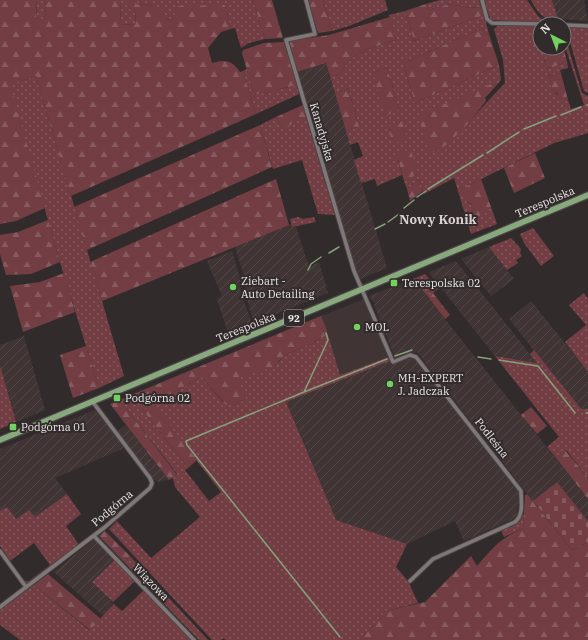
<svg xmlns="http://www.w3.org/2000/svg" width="588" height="640" font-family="'IBM Plex Serif',serif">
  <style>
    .built { fill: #413435 }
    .industrial { fill: url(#industrial-furrows) }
    .grass { fill: url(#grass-dots); fill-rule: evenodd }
    .forest { fill: url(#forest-firs) }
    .cemetery { fill: url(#cemetery-stones) }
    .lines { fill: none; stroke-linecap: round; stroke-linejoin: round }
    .stream { stroke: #84a07d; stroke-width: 1.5 }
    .minor-casing { stroke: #4c4747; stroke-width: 5.5 }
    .primary-casing { stroke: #4c4747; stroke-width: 8 }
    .minor { stroke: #7f7778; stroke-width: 3.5 }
    .primary { stroke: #87a97d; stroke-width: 5.5 }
    .poi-dot { fill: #71d35e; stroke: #322b2c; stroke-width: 1.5 }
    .labels { text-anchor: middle; stroke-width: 4; stroke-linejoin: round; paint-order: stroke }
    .shield { fill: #322b2c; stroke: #b4afaf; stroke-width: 1 }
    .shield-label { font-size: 10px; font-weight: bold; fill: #ebe7e7 }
    .street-label { font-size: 11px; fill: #ebe7e7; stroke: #322b2c }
    .poi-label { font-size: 11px; fill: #ebe7e7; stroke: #322b2c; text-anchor: start }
    .quarter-label { font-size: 13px; font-weight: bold; fill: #d9d0d1; stroke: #322b2c }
  </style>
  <defs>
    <pattern id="industrial-furrows" width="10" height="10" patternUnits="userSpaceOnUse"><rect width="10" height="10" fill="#413435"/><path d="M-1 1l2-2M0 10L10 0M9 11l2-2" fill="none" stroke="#534848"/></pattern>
    <pattern id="grass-dots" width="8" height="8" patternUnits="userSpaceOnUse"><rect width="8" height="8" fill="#723e44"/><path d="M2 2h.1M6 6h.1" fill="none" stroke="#865a5f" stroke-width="1.8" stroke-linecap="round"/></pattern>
    <pattern id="forest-firs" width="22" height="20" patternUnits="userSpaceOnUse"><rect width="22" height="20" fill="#723e44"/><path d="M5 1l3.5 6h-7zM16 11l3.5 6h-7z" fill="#865a5f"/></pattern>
    <pattern id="cemetery-stones" width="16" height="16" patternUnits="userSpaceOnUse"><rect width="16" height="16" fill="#723e44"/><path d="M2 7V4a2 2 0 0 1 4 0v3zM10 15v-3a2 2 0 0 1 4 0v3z" fill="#865a5f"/></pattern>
  </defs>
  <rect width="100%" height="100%" fill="#322b2c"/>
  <!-- built -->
  <path class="built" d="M364,299L388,357L340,375L321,316Z"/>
  <!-- industrial -->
  <path class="industrial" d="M552,0H584L588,21L558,19Z
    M326,63L387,268L358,280L297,72Z
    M291,224L292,227H296L309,267L319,262L328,293L254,323L245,293L247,286L235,247Z
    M489,247L514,279L491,296L461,259Z
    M232,251L242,285L240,290L252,324L228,333L217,299L222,296L207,261Z
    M456,261L530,354L537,363L495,356L430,274L429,272Z
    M413,279L588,499V521L557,482L533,501L417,352L395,358L374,305L375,304L369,296Z
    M531,301L588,372V409L581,410L509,319Z
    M24,336L45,410L16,422L0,365V345Z
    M407,358L414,359L519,492L517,515L515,518L464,541L455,521L407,544L336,520L286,402L390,361L391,365Z
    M95,410L123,446L122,449L55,478L67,494L34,518L29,510L16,519L0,511V449Z
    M126,425L169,480L158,482L153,479L117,432Z
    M94,539L115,560L92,582L114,604L103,616L54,572Z"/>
  <!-- grass -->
  <path class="grass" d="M37,0H46L45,21H36Z
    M121,0H128V9H136L135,25L120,24Z
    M136,0H253L265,39L249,43L241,48L235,28L231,29L225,5L174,20L164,19L155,9V6L136,4Z
    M323,0H385L388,10L349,26L332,31Z
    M440,0H479L481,7L470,8L449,4L428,10L426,4Z
    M483,0H527L538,16L546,23L491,20Z
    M531,0H552L558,19L557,23C545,21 536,11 531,0Z
    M405,11L414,41L484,15L489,34L485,35L483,28L403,63L415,103L499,65L501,80L495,87L494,84L434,153L455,136L505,83L503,60L494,29L499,25L540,26V48H563L564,50L544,60L547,69L567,62L568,68L560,70L561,73L549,76L553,91L565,101L568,100L571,109L584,105L564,43V33L582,93L588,96V133L554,143L461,189L467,202L473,205V212L477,217C482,216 484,209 491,207L497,224L471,234L454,178L424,194L419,179L407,189L404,181L410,179L397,156L402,175L377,186L375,179L361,183L354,160L363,156L358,142L350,145L346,131L359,126L348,88L335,93L330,76C344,77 342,67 350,60C362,49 381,45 396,40L389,15ZM387,67L399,110L373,73Z
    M567,26L588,28V93L584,91L566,28Z
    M247,69L254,95L297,85L299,94L256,114L243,71Z
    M36,76L124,376L99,388L60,262L9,84Z
    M276,117L281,127L295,120H307L335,215L318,214L302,160L273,169L260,125Z
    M298,217L303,219L314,217L316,222L292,227L290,219Z
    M533,228L554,256L541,266L524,243L520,234Z
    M511,238L521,249L520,253L522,256L516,260L518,263L507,270L489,247Z
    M425,274L438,289L428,297L413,279Z
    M584,293L588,299V372L565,342L586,325L569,305Z
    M325,325L340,375L388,357L390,361L286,402L336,520L407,544L396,567L408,581L418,603L386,611L360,640H226L223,638L221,640H212L109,529L117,521L151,558L200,517L175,487L173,478L177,474L120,400L131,395L188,468L185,470L209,501L221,492L150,401L179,390L200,377H202L222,401L234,405L246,399L236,378L279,362L282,357L325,336L322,327Z
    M534,350L581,409H588V478L566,450L556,458L547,447L559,437L495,356L537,363L530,354Z
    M0,365L16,422L0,429Z
    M67,494L81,514L66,526L79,545L26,584L25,581H29L50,565L34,543L10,561L0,546V511L7,507L16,519L29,510L35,517Z
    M524,514L523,528L504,537L501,530L518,522Z
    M130,556L208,640H199L124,562Z
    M115,560L135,581L113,602L92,582Z
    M34,585L89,630L114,604L122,611L144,590L192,640H20L0,625V609Z"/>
  <!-- forest -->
  <path class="forest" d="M0,0H37L36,20L45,21L46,0H121L120,24L135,25L136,10L127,9L128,0H136V4L155,6V9L164,10L165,19L174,20L175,6L225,5L231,29L221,32L208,48L212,63C225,59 232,60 240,72L243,71L256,114L71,196L36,76L10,84L45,208L16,221L0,224Z
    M253,0H272L283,38L265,39Z
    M308,0H323L332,31L318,33Z
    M426,4L428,10L449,4L470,8L481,7L484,15L414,41L405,11Z
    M390,17L396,40C381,45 362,49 350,60C342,67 344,77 330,76L326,63L297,72L289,41L329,35Z
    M483,28L485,35L489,34L499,65L415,103L403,63Z
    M284,42L297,85L254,95L242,53L243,50L264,43Z
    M564,50L567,62L547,69L544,59Z
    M387,67L399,110L385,116L373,73Z
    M561,73L568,100L565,101L560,99L557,93L553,92L549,76Z
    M494,83L495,87L485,98L486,101C473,117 450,148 430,154L418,115Z
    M348,88L359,126L346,131L335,93Z
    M303,105L307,120H295L288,127H281L276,117Z
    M402,121L407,137L393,145L388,127Z
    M260,125L272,167L87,250L74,207Z
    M410,148L418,172L410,179L404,181L397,156Z
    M535,153L545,178L514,193L504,168Z
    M276,179L289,225L102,301L90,262Z
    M419,179L423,191L410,201L407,189Z
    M481,179L491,207C485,210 482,216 477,217L473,213V205L465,200L461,189Z
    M48,220L60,262L31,274L6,275L0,254V235L18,232Z
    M64,273L75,312L23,332L10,286L40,282Z
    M433,293L450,315L445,319L428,297Z
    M321,316L325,325L322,327L325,336L282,357L274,368L253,372L237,378L246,399L234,405H226L202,377H200L179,390L151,401L197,460L188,468L131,395Z
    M86,346L99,388L73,398L60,355Z
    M120,400L177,475L169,480L110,404Z
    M531,407L547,426L537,434L521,415Z
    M565,450L588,478V499L556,458Z
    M527,494L572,550L588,542V640H360L386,611L425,602L471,556L477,566C494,546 499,540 523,528L525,495Z
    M105,531L130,556L124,562L99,536Z
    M48,574L101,619L90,630L34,585Z"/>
  <!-- cemetery -->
  <path class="cemetery" d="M557,482L588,521V542L572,550L533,501Z"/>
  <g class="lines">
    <!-- stream -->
    <path class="stream" d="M587,105H588
      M561,115L581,107
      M524,129L556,116
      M487,153L519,132
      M428,189L483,155
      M417,197L426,191
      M404,208L414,200
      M388,222L399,214
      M375,229L385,224
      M329,253L339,247
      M308,270L311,264L321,257
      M326,333L328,340L304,392L186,441L187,445L340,637
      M395,356L412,350
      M478,357L491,359
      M499,360L538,366L575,413
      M304,392L387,359
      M586,413H588"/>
    <!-- minor casing -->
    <g class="minor-casing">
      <path id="minor" d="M306,0L315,34L286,40L354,271L393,362L410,355L416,357L521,491C521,501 524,515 515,522L433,559L410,581
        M482,0L487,19L492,23L540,24
        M564,25L588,26
        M94,536L194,640
        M0,551L26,587
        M0,607L105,527L150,488L152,483L150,478L92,401"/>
    </g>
    <!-- primary casing -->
    <g class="primary-casing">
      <path id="primary" d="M0,440L588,195"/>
    </g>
    <!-- minor -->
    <use href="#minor" class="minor"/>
    <!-- primary -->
    <use href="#primary" class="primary"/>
  </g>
  <!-- markers -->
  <g class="poi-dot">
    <rect x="390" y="279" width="8" height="8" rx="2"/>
    <circle cx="233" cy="287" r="4"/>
    <circle cx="357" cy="327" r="4"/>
    <circle cx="390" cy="384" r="4"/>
    <rect x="113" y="394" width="8" height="8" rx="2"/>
    <rect x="9" y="423" width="8" height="8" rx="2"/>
  </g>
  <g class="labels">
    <!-- shield labels -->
    <rect class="shield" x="284" y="310" width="20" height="16" rx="3"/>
    <g class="shield-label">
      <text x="294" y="322">92</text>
    </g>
    <!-- street labels -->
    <g class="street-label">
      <text transform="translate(322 132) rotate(74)" y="4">Kanadyjska</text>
      <text transform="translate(545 202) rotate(-23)" y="4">Terespolska</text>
      <text transform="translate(246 327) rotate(-22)" y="4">Terespolska</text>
      <text transform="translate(492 438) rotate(52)" y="4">Podleśna</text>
      <text transform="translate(112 508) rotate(-40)" y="4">Podgórna</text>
      <text transform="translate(151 582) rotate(46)" y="4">Wiązowa</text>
    </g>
    <!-- poi labels -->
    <g class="poi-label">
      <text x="241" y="285">Ziebart -<tspan x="241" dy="13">Auto Detailing</tspan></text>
      <text x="402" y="287">Terespolska 02</text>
      <text x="365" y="331">MOL</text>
      <text x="398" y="382">MH-EXPERT<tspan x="398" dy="13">J. Jadczak</tspan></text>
      <text x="125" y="402">Podgórna 02</text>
      <text x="21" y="431">Podgórna 01</text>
    </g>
    <!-- quarter labels -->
    <g class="quarter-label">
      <text x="438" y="224">Nowy Konik</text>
    </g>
  </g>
  <!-- north arrow -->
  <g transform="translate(552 36) rotate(318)"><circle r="19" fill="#322b2c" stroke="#7c7677"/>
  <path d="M0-3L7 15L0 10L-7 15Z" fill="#71d35e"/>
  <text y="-6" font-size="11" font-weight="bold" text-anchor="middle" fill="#ebe7e7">N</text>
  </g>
</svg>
